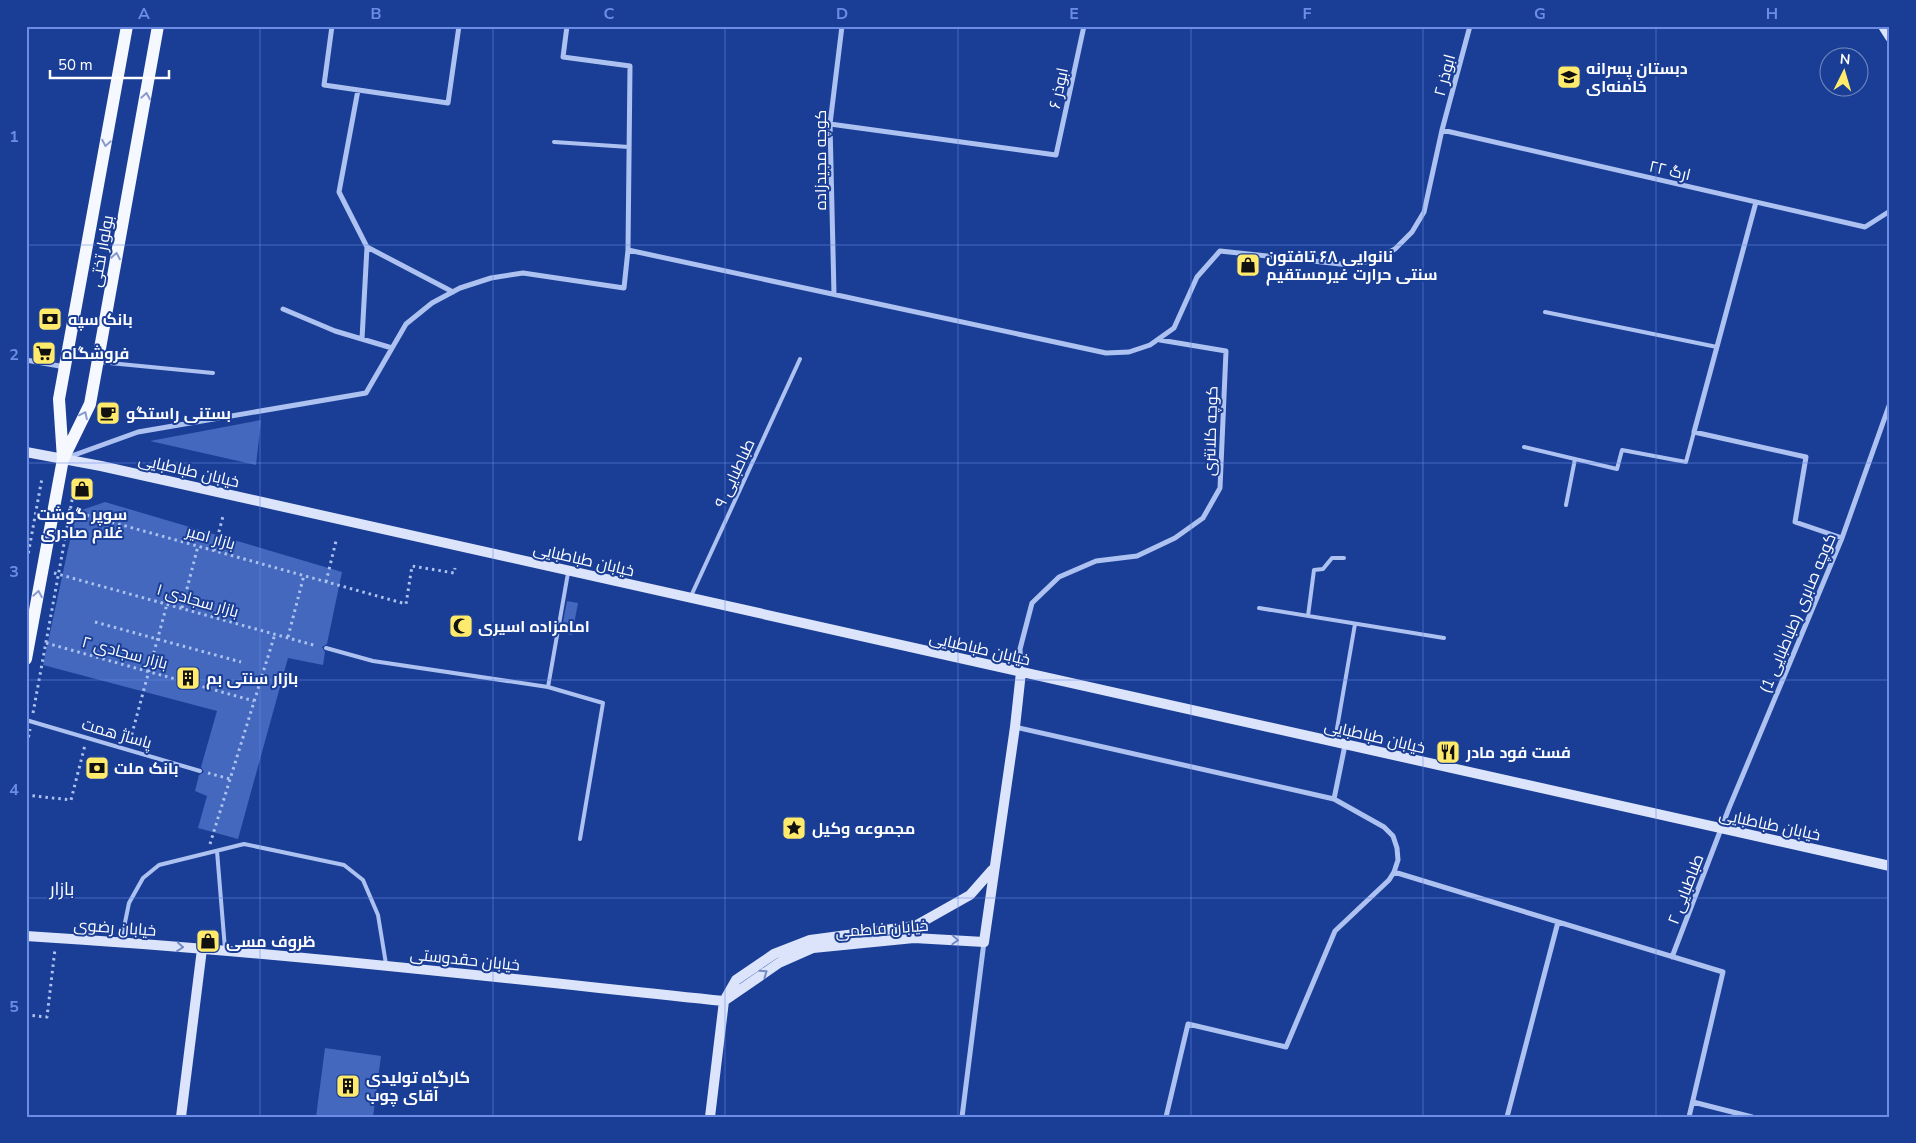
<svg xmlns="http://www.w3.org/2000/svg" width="1916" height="1143" font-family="'Nunito Sans',Cairo,sans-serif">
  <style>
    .building { fill: #4368bd }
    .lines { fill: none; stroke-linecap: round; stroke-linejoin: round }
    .path { stroke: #adc2f0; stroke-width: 3; stroke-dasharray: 2.5 4; stroke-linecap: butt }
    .lane { stroke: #adc2f0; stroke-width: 4 }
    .street { stroke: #adc2f0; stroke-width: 5 }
    .secondary { stroke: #dbe4fb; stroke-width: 10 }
    .primary { stroke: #f6f8ff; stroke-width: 12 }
    .oneway { stroke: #889bca }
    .oneway2 { stroke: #7189c3 }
    .grid { fill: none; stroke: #6c8ce6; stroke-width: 1; stroke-opacity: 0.55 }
    .labels { text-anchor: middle; stroke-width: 4; stroke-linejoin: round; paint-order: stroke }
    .poi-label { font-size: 16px; font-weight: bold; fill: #fff; stroke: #1a3e96; text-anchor: start }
    .street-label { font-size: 16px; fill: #fff; stroke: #1a3e96 }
    .neighbourhood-label { font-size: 18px; fill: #fff; stroke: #1a3e96 }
    .neatline { fill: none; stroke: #6c8ce6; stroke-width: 2 }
    .grid-label { font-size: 16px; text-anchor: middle; font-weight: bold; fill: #6c8ce6 }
  </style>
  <rect width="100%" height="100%" fill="#1a3e96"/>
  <!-- building -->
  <path class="building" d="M261,420L256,465L150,441Z
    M105,502L342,572L327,644L322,647L325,652L323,665L288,658L238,839L198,828L207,796L195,791L199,775L204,772L201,767L217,711L43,665L76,512Z
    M567,601L578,603L572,635L561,633Z
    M325,1048L381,1056L373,1117H316Z"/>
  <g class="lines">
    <!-- path -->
    <path class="path" d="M68,510L406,604L412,566L454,573L455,568
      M214,551L223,516
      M26,566L42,478
      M54,573L317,646
      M326,582L336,541
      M182,608L198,546
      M95,622L241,662
      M288,637L304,575
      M46,643L254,701
      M33,713L75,484
      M130,741L167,604
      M26,750L30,729
      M208,773L230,779
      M26,795L71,800L85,745
      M210,844L275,634
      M26,1015L47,1017L55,949"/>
    <!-- lane -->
    <path class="lane" d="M554,142L629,147
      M1545,312L1717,347
      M99,362L213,373
      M1524,447L1617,469L1622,450L1686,462L1694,432
      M1566,505L1575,459
      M691,596L800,359
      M1259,608L1444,638
      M1308,616L1314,570L1323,569L1332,558H1344
      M326,648L373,661L548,687L603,703L580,839
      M548,687L568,573
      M26,720L200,771
      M1335,740L1355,624
      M217,851L225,949
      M121,942L129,903L143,878L159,865L244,844L344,865L363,880L378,915L386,964"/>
    <!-- street -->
    <path class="street" d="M332,26L324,85L448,103L459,26
      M567,26L563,57L630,66L628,250
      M358,90L339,192L367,247L362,339
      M830,124L1056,155L1084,26
      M1442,130L1865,227L1890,211
      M1756,202L1694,432L1806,457L1795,522L1842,538
      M367,247L453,292
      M834,294L830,124L842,26
      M283,309L335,331L392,348
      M26,360L65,367
      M66,458L138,432L366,393L406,324L432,303L460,288L491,278L523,273L624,288L628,250L1106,353L1129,352L1150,345L1174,328L1197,277L1220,251L1350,265L1374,260L1395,249L1412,232L1424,212L1442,130L1470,26
      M1021,672L1020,649L1032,603L1059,577L1096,561L1137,556L1175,538L1203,518L1220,488L1226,351L1160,340
      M1015,727L1334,799L1384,827L1393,836L1397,848L1398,860L1394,872L1389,880L1335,931L1286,1047L1188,1024L1166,1117
      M1334,799L1345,745
      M1394,872L1723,972L1689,1117
      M1672,957L1729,808L1842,538L1890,403
      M1693,1102L1752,1117
      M962,1117L984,942
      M1507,1117L1558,922"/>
    <!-- secondary -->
    <path class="secondary" d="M1883,26L1890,37
      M26,452L101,466L1890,866
      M26,936C259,950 492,977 724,1001
      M724,1001L779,963L813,948L914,938L984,942L1015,727L1021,672
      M181,1117L202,949
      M710,1117L724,1001L736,980L774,954L810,940L915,926L970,895L992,870"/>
    <!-- primary -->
    <path class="primary" d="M64,457L90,404L158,26
      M26,659L63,459L59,399L127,26"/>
  </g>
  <!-- one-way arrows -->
  <defs><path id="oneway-chevron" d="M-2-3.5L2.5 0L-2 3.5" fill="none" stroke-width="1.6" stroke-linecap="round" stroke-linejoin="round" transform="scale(1.25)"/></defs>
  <g class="oneway">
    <use href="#oneway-chevron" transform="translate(146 96) rotate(-80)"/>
    <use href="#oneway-chevron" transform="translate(106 143) rotate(100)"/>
    <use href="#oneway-chevron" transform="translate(116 256) rotate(-80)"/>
    <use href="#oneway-chevron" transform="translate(84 415) rotate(-64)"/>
    <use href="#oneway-chevron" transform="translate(38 594) rotate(-80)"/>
  </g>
  <g class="oneway2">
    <use href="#oneway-chevron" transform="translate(955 940) rotate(3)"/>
    <use href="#oneway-chevron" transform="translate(180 947) rotate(5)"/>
    <use href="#oneway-chevron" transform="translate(764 973) rotate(-35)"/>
  </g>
  <!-- grid -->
  <path class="grid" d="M260,26V1117M493,26V1117M725,26V1117M958,26V1117M1191,26V1117M1423,26V1117M1656,26V1117M26,245H1890M26,463H1890M26,680H1890M26,898H1890"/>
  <!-- icons -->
  <defs>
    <g id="school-square" transform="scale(1.25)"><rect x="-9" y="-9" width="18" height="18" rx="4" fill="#ffea6c" stroke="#1a3e96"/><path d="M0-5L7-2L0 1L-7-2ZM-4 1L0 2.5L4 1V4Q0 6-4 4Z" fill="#111"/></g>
    <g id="shop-square" transform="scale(1.25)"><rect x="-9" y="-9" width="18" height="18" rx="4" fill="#ffea6c" stroke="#1a3e96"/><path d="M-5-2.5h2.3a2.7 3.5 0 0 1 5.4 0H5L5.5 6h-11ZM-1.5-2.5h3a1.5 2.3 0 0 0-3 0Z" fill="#111"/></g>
    <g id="bank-square" transform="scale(1.25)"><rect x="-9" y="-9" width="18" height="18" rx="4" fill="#ffea6c" stroke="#1a3e96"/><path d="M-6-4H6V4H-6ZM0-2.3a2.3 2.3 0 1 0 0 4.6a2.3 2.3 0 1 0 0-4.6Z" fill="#111"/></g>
    <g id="supermarket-square" transform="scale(1.25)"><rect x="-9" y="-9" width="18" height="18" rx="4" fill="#ffea6c" stroke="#1a3e96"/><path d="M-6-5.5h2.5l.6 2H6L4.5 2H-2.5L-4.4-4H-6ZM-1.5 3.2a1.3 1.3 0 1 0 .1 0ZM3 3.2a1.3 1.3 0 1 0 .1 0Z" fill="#111"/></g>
    <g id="cafe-square" transform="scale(1.25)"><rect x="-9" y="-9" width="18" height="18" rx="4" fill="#ffea6c" stroke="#1a3e96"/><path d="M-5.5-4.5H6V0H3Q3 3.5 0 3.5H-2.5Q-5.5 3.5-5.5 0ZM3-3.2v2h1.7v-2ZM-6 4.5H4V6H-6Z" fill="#111"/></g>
    <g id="mosque-square" transform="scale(1.25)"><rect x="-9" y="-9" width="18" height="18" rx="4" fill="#ffea6c" stroke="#1a3e96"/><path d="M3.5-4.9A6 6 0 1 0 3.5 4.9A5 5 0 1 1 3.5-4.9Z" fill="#111"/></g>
    <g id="building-square" transform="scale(1.25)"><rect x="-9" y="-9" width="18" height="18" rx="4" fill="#ffea6c" stroke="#1a3e96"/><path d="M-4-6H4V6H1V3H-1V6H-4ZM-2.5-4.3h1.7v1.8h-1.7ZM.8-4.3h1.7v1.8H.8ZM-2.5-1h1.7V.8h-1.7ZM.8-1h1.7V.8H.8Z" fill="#111"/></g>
    <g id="restaurant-square" transform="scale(1.25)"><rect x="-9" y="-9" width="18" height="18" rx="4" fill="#ffea6c" stroke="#1a3e96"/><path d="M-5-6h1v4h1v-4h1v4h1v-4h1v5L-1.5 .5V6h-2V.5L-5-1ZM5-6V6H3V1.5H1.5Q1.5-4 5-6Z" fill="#111"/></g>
    <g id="sight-square" transform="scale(1.25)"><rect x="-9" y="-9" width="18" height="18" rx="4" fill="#ffea6c" stroke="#1a3e96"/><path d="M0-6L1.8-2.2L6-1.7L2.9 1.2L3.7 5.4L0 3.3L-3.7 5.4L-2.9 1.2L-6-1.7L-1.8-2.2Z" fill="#111"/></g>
  </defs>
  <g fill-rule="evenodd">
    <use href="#school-square" x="1569" y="77"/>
    <use href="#shop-square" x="1248" y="265"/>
    <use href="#bank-square" x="50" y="319"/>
    <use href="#supermarket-square" x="44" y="353"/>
    <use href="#cafe-square" x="108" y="413"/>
    <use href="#shop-square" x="82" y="489"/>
    <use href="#mosque-square" x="461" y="626"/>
    <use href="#building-square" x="188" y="678"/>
    <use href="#restaurant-square" x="1448" y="752"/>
    <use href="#bank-square" x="97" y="768"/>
    <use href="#sight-square" x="794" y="828"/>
    <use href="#shop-square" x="208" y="941"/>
    <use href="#building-square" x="348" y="1086"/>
  </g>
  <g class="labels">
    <!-- poi labels -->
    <g class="poi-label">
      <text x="1586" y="74">دبستان پسرانه<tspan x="1586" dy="18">خامنه‌ای</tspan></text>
      <text x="1266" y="262">نانوایی ۶۸ تافتون<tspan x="1266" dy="18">سنتی حرارت غیرمستقیم</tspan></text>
      <text x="68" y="325">بانک سپه</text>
      <text x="62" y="359">فروشگاه</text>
      <text x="126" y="419">بستنی راستگو</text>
      <text x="82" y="520" text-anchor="middle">سوپر گوشت<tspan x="82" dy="18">غلام صادری</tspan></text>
      <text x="478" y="632">امامزاده اسیری</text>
      <text x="206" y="684">بازار سنتی بم</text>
      <text x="1466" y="758">فست فود مادر</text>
      <text x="114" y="774">بانک ملت</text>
      <text x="812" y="834">مجموعه وکیل</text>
      <text x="226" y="947">ظروف مسی</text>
      <text x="366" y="1083">کارگاه تولیدی<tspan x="366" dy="18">آقای چوب</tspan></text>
    </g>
    <!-- street labels -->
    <g class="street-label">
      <text transform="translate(1444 75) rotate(-75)" y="6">ابوذر ۲</text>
      <text transform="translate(1058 88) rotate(-78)" y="6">ابوذر ۶</text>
      <text transform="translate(820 160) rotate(-90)" y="6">کوچه مجیدزاده</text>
      <text transform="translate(1670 170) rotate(13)" y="6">ارگ ۲۲</text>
      <text transform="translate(101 251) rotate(-80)" y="6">بولوار تختی</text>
      <text transform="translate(1210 431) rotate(-88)" y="6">کوچه کلانتری</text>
      <text transform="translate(189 470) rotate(13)" y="6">خیابان طباطبایی</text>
      <text transform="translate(734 473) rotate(-65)" y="6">طباطبایی ۹</text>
      <text transform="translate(211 537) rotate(16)" y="6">بازار امیر</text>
      <text transform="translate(584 559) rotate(13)" y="6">خیابان طباطبایی</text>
      <text transform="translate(198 600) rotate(16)" y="6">بازار سجادی ۱</text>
      <text transform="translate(1797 613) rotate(-67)" y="6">کوچه صابری (طباطبایی 1)</text>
      <text transform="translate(980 648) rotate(13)" y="6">خیابان طباطبایی</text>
      <text transform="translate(125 652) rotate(15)" y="6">بازار سجادی ۲</text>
      <text transform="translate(117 733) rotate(16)" y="6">پاساژ همت</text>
      <text transform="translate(1375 736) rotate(13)" y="6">خیابان طباطبایی</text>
      <text transform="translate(1770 824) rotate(12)" y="6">خیابان طباطبایی</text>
      <text transform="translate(1685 889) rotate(-69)" y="6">طباطبایی ۲</text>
      <text transform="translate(115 927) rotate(4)" y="6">خیابان رضوی</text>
      <text transform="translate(882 928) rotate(-4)" y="6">خیابان فاطمی</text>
      <text transform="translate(465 959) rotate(6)" y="6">خیابان حقدوستی</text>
    </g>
    <!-- neighbourhood labels -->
    <g class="neighbourhood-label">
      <text x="62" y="895">بازار</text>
    </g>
  </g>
  <!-- border -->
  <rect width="1916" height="1143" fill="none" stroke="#1a3e96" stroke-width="55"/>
  <!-- north arrow -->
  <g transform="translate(1844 72) rotate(5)"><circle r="24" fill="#1a3e96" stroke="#768bc0"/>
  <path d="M0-4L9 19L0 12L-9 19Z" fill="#ffea6c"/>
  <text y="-8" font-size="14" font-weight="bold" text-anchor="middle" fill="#ffffff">N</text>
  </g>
  <!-- scale -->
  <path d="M50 70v8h119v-8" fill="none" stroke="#ffffff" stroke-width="2.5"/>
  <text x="58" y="70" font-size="15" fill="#ffffff" stroke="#1a3e96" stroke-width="4" paint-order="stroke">50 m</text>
  <rect x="28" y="28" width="1860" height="1088" class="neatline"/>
  <g class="grid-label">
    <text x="144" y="19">A</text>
    <text x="376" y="19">B</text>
    <text x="609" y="19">C</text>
    <text x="842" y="19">D</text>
    <text x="1074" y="19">E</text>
    <text x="1307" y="19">F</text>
    <text x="1540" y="19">G</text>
    <text x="1772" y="19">H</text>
    <text x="14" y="142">1</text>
    <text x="14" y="360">2</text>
    <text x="14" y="577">3</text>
    <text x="14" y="795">4</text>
    <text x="14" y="1012">5</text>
  </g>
</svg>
